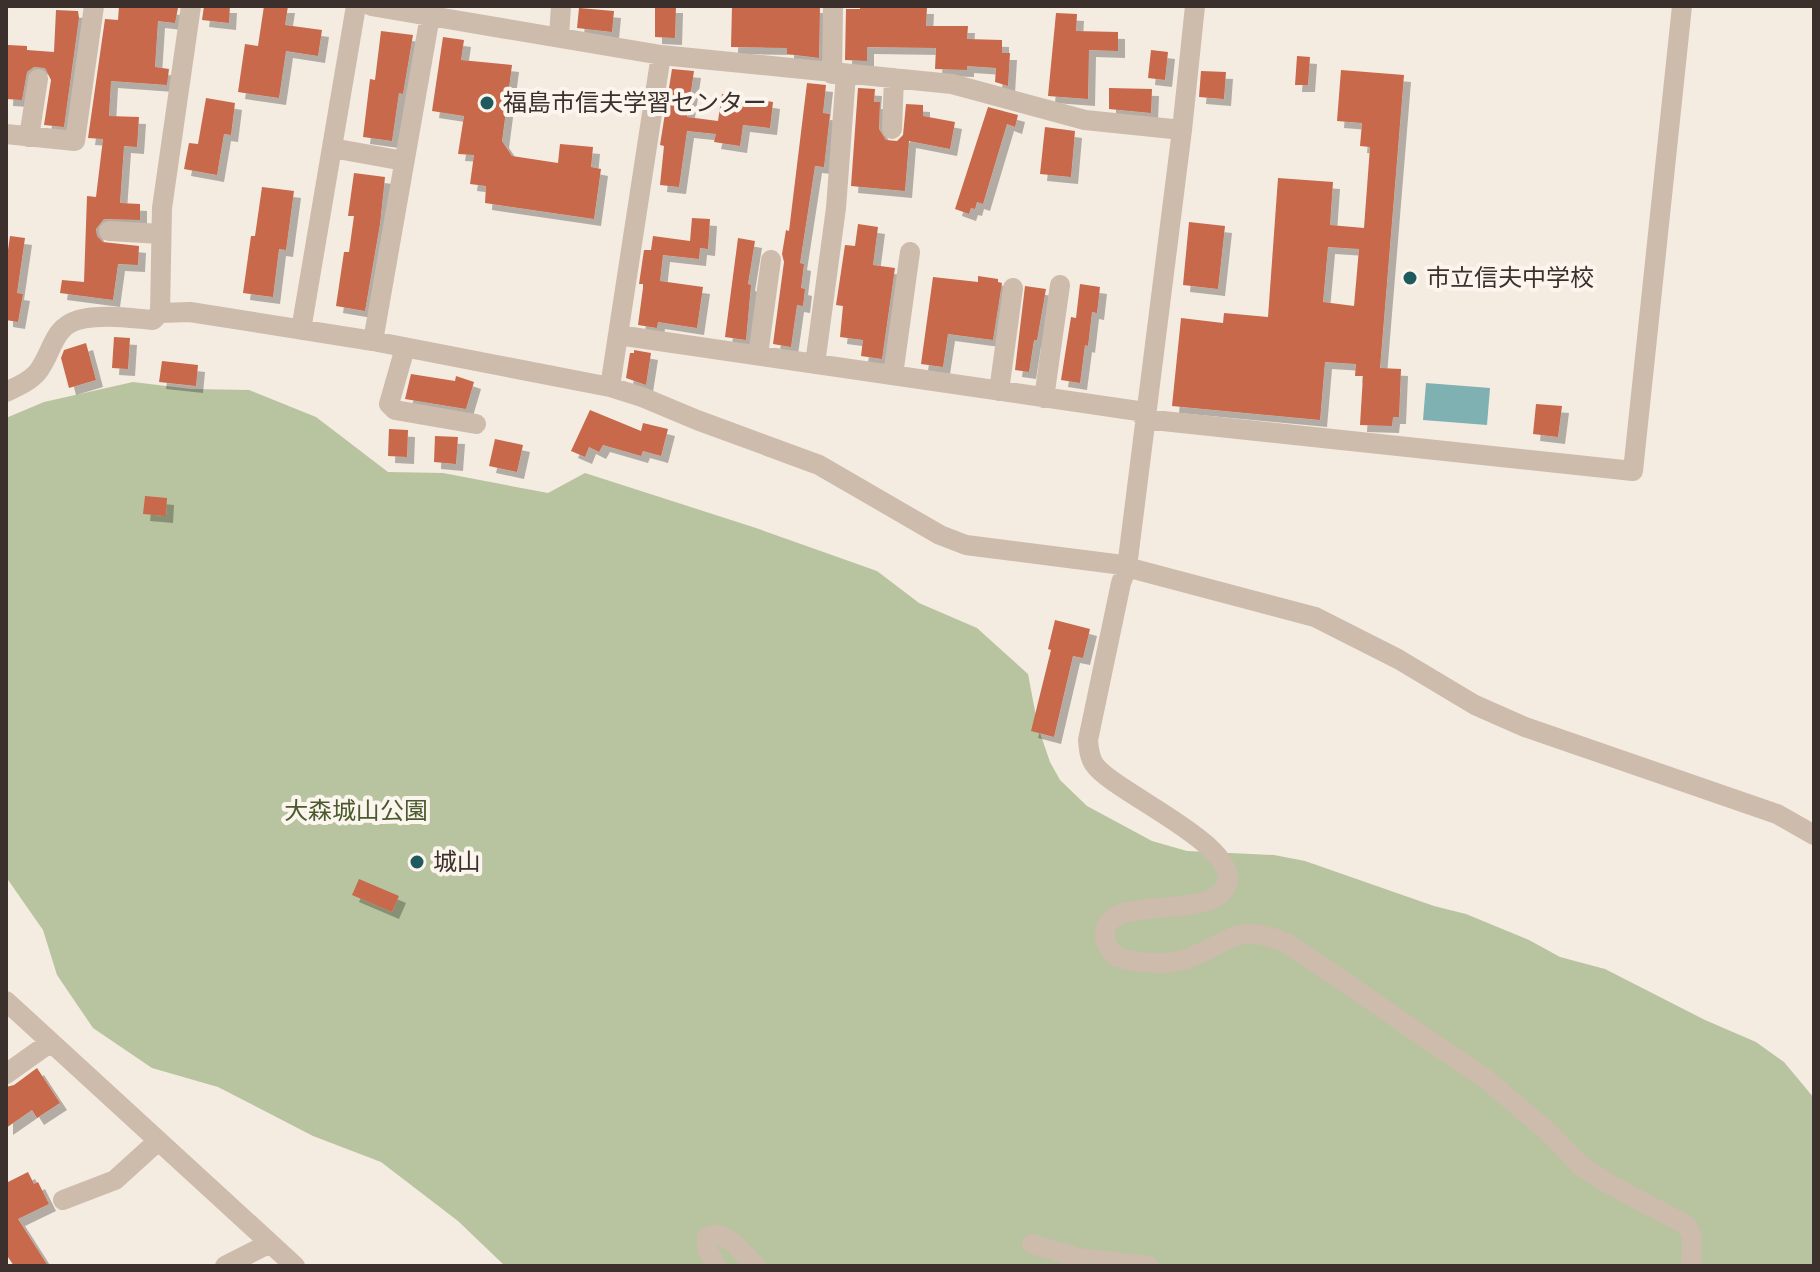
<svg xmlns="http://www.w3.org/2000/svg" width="1820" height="1272" font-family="'PT Sans Narrow','Noto Sans JP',sans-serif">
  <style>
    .green { fill: #b8c4a0 }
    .water { fill: #7fb0b2 }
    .building { fill: #c8694b; fill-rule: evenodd; filter: url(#shadow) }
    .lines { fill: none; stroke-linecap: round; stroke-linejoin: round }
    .minor { stroke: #cdbbac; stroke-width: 20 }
    .poi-dot { fill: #1f5a5e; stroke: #fbf5ee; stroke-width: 3 }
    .labels { text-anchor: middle; stroke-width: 8; stroke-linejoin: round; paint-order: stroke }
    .poi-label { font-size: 24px; fill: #3b302b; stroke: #fbf5ee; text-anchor: start }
    .park-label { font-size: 24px; fill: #4a5a2e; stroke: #fbf5ee }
  </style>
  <defs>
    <filter id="shadow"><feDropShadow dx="7" dy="7" stdDeviation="0" flood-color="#0004"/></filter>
  </defs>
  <rect width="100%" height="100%" fill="#f4ebe1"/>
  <!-- green -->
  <path class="green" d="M133,382L191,389L249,390L316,417L388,472L443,473L548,493L585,473L756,528L877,571L919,603L977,628L1028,674L1038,727L1050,762L1060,780L1087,806L1152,841L1187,851L1274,855L1305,861L1434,906L1466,914L1529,940L1560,957L1605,969L1705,1020L1756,1042L1784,1062L1814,1098V1266H505L458,1221L381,1162L313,1136L218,1087L152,1068L93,1028L57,975L43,930L6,877V418L44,402Z"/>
  <!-- water -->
  <path class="water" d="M1426,383L1490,388L1487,425L1423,420Z"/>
  <!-- building -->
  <path class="building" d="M119,6L178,8L175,23L158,21L155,67L169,69L167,85L111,81L109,116L139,117L137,147L124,146L120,203L140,204V220L104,219L96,229L97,236L103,242L139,246L138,265L118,264L113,300L60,293L62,280L84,282L87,196L96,197L103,139L88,138L105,19L118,20Z
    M204,6H230L229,23L202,20Z
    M264,6H288L285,25L322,30L318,56L286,51L279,98L238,92L245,44L258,46Z
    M655,6H676L675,38L655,37Z
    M732,6H820L819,58L787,54V48L731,47Z
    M860,6L927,7L926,26H968L967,39L1002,40V53H1010L1008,86L995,82L996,68L967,66V70L935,69L936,48L867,47V61L845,60L846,9H860Z
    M579,8L614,11L612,32L577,28Z
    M56,10L78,11L79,18L64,127L44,125L51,80L45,68L34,67L27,72L22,100L6,99L8,45L27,46V50L54,52Z
    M1056,13L1077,14L1076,31L1118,32V51L1089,50L1088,99L1048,96Z
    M381,31L413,35L403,94L399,93L392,141L363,137L370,79L375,80Z
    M443,37L464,40L461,60L512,65L502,141L512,156L558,163L560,144L593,147L591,167L601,169L594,219L485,203L486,186L470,184L474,155L458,154L464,116L432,111Z
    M1151,50L1168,52L1165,80L1148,78Z
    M1297,56L1310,57L1308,85H1295Z
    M672,69L694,71L687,117L718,121L722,94L773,102L770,128L743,125L740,146L714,142L716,134L687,131L679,187L660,185L664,146L660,145Z
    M1341,70L1404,75L1380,368L1401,369L1399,417H1393L1392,426L1360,425L1363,376H1355L1356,364L1325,362L1320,420L1172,406L1181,318L1223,323L1224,313L1268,317L1278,178L1333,182L1330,225L1364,228L1370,147L1360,146L1362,123L1337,121ZM1328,247L1359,249L1354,306L1323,302Z
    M1201,71L1226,72L1224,99L1199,97Z
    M807,83L826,85L823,113L830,114L824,167L815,166L800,263L804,264L801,288L805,289L803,306L797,305L791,347L773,344L784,262L782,254L786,230L789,231Z
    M858,88L875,89L874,102H880L879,129L886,140L897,141L903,135L906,104L923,105V116L955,122L950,149L909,141L905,191L851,186Z
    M1109,88L1152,89L1151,113L1109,109Z
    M206,98L235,103L231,135L224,134L217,175L184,169L189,143L198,144Z
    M988,107L1018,115L1015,127L1007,124L983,204L977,202L975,209L971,208L969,214L955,209Z
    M1045,127L1075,131L1071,177L1040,174Z
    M354,173L385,177L380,224L365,311L336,306L344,252H349L354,216H348Z
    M262,187L294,191L286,250L279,249L273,297L243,293L251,236H255Z
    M692,218L710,219L708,249L700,248L699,259L663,255L660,281L703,287L697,328L658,322L657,328L638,325L643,288V284H639L644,250H651L653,236L690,241Z
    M1189,222L1225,226L1218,289L1183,285Z
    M858,224L878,227L873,265L895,268L882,359L861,356L863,340L840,337L843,306L836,305L841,272L845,245L855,246Z
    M10,236L25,238L17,293L23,294L18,322L6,320V264Z
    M738,238L755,241L748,284L751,285L746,340L725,337Z
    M978,276L998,279V282L1002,283L993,340L948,334L943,367L921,364L933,277L978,282Z
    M1080,284L1100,287L1097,313L1092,312L1088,346L1085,345L1080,383L1061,380L1071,317L1076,318Z
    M1025,286L1046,289L1037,340H1034L1029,372L1015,370Z
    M114,337L130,338L128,369L112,368Z
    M86,343L96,380L69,388L61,358L64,350Z
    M634,350L651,353L646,385L626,378L630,353H634Z
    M162,361L198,365L196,386L159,382Z
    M411,374L455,381L456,376L474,382L466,409L405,399Z
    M1536,404L1562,406L1558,437L1533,434Z
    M590,410L641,431L643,423L668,429L661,456L643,451L641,456L603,445L599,452L589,447L585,457L571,451Z
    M389,429L408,430L407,457L388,456Z
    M435,436L458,437L456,464L434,462Z
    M495,439L523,445L517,472L489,466Z
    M145,496L167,498L166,516L143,514Z
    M1055,620L1090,629L1083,658L1073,656L1054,737L1031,731L1051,650L1048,649Z
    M359,879L399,896L392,912L352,895Z
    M37,1068L60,1103L37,1118L32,1110L6,1128V1087L14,1085Z
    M28,1172L34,1184L38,1182L49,1204L18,1219L48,1266H14L6,1254V1183Z"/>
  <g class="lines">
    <!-- minor -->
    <path class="minor" d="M371,6L661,55L952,84L1085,120L1182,130
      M1195,6L1182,130L1127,567L1121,583L1088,740C1089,749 1089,756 1094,764C1113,793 1248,847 1225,888C1206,922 1101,891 1105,937C1106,946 1110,951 1117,957C1138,963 1165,966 1186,959C1232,943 1234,921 1287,943L1486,1079L1546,1130L1580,1165L1611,1185L1686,1225L1692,1236L1691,1266
      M559,36L561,6
      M832,74L833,6
      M892,129L894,78
      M6,134L75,141L94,6
      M29,137L38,79
      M332,148L404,161
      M109,231L161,234
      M160,313L162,208L191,6
      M301,330L356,6
      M618,335L1145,412
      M373,341L430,16
      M405,348L389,404L395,410L476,424
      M758,355L771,260
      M815,364L836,208L846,74
      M893,375L910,252
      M610,387L661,55
      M999,391L1013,288
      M6,392C18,386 34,380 41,367C53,349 54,327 78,320C102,314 128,318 153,320L160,313L190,312L373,341L610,387L642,397L697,420L819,465L940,535L966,545L1115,564L1315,617L1398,659L1475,705L1525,727L1777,814L1814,835
      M1044,398L1060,285
      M1144,419L1633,471L1682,6
      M6,1001L295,1266
      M6,1074L51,1042
      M63,1200L115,1180L158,1141
      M1032,1244L1078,1258L1149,1266
      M225,1266L270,1243
      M716,1266L707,1249V1237C727,1227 742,1254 756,1266"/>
  </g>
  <!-- markers -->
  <g class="poi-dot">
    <circle cx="487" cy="103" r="8"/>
    <circle cx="1410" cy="278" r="8"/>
    <circle cx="417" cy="862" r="8"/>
  </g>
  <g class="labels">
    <!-- poi labels -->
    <g class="poi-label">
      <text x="503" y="111">福島市信夫学習センター</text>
      <text x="1426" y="286">市立信夫中学校</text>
      <text x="433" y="870">城山</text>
    </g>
    <!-- park labels -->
    <g class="park-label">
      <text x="356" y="819">大森城山公園</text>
    </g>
  </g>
  <!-- border -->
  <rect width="1820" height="1272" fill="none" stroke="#3b302b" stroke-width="16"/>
</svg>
